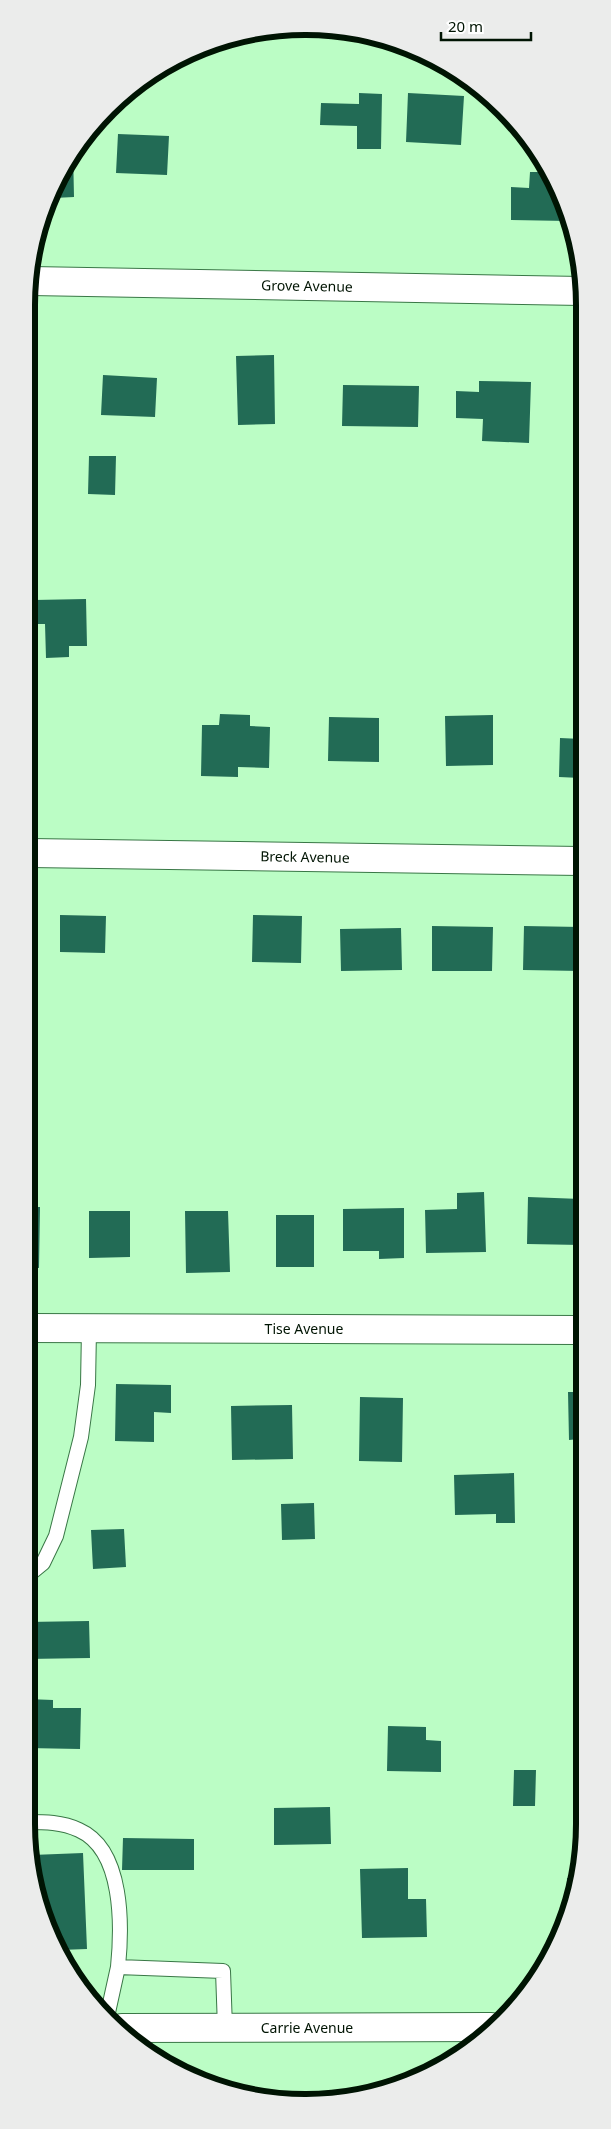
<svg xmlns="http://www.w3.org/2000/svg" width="611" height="2129" font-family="'Noto Sans',sans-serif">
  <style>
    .building { fill: #226b55 }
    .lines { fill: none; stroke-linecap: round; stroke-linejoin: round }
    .service-casing { stroke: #397746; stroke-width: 16 }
    .minor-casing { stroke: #397746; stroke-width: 30 }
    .tertiary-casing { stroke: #397746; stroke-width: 30 }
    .service { stroke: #fff; stroke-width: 14 }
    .minor { stroke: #fff; stroke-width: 28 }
    .tertiary { stroke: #fff; stroke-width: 28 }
    .labels { text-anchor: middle; stroke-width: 5; stroke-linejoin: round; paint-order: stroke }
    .street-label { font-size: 14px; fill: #001403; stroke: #fff }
    .rim { fill: none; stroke: #001403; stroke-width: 6 }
  </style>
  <rect width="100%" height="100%" fill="#bbfdc5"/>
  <!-- building -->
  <path class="building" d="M359,93L382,94L381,149H357V126L320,125L321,103L359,104Z
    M408,93L464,96L461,145L406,142Z
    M118,134L169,136L167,175L116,173Z
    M73,150L74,197L54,198L73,151Z
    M530,172H549L556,182L568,221L511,220V187L529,188Z
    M274,355L275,424L238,425L236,356Z
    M103,375L157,378L155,417L101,415Z
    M479,381L531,382L529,443L482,441L483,419L456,418V391L479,392Z
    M343,385L419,386L418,427L342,426Z
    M89,456H116L115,495L88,494Z
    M86,599L87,646H69V657L46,658L45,624H35L34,600Z
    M220,714L250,715V726L270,727L269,768L238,767V777L201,776L202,725H219Z
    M493,715V765L446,766L445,716Z
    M329,717L379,718V762L328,761Z
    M560,738L582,739L581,778L559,777Z
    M60,915L106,916L105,953L60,952Z
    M253,915L302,916L301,963L252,962Z
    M432,926L493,927L492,971H432Z
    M524,926L581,927V971L523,970Z
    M401,928L402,970L341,971L340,929Z
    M484,1192L486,1252L426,1253L425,1210L457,1209V1193Z
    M528,1197L581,1199V1245L527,1244Z
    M28,1207H40L39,1268L28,1267Z
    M404,1208V1258L379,1259V1251H343V1209Z
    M89,1211H130V1257L89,1258Z
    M185,1211H228L230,1272L186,1273Z
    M276,1215H314V1267H276Z
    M116,1384L171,1385V1413L154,1412V1442L115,1441Z
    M568,1392H580V1439L569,1440Z
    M360,1397L403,1398L402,1462L359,1461Z
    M292,1405L293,1459L232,1460L231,1406Z
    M514,1473L515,1523H496V1514L455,1515L454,1475Z
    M314,1503L315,1539L282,1540L281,1504Z
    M124,1529L126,1567L93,1569L91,1530Z
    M89,1621L90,1658L27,1659V1622Z
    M27,1699L53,1700V1708H81L80,1749L27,1748Z
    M388,1726L426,1727V1740L441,1741V1772L387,1771Z
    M514,1770H536L535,1806H513Z
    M330,1807L331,1844L274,1845V1808Z
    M123,1838L194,1839V1870H122Z
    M83,1853L87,1949L60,1950L47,1930L32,1855Z
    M408,1868V1899H426L427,1937L362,1938L360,1869Z
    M567,1878H579L566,1913Z"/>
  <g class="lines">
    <!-- service casing -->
    <g class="service-casing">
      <path id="service" d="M27,1573L32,1572L43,1563L56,1536L81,1437L88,1385L89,1329
        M26,1822C45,1822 62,1822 79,1830C124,1850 122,1927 118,1967
        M107,2017L118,1967L223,1971L225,2028"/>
    </g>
    <!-- minor casing -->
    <g class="minor-casing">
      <path id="minor" d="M31,281L582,291
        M30,853L581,861
        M122,2028L491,2027"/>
    </g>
    <!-- tertiary casing -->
    <g class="tertiary-casing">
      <path id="tertiary" d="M28,1328L580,1330"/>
    </g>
    <!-- service -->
    <use href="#service" class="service"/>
    <!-- minor -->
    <use href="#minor" class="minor"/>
    <!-- tertiary -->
    <use href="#tertiary" class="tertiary"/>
  </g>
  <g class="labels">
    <!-- street labels -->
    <g class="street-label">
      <text transform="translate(307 286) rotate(1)" y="5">Grove Avenue</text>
      <text transform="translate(305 857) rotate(1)" y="5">Breck Avenue</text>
      <text x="304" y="1334">Tise Avenue</text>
      <text x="307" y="2033">Carrie Avenue</text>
    </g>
  </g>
  <!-- crop -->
  <path d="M0 0H611V2129H0ZM305 35H306A270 270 0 0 1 576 305V1824A270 270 0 0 1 306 2094H305A270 270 0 0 1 35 1824V305A270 270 0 0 1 305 35Z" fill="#ebeceb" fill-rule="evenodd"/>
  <path class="rim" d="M305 35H306A270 270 0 0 1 576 305V1824A270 270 0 0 1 306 2094H305A270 270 0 0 1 35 1824V305A270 270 0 0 1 305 35Z"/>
  <!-- scale -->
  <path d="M441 32v8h90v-8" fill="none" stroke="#001403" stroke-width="2.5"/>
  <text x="448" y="32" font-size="15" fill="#001403" stroke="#ffffff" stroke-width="4" paint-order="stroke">20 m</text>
</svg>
